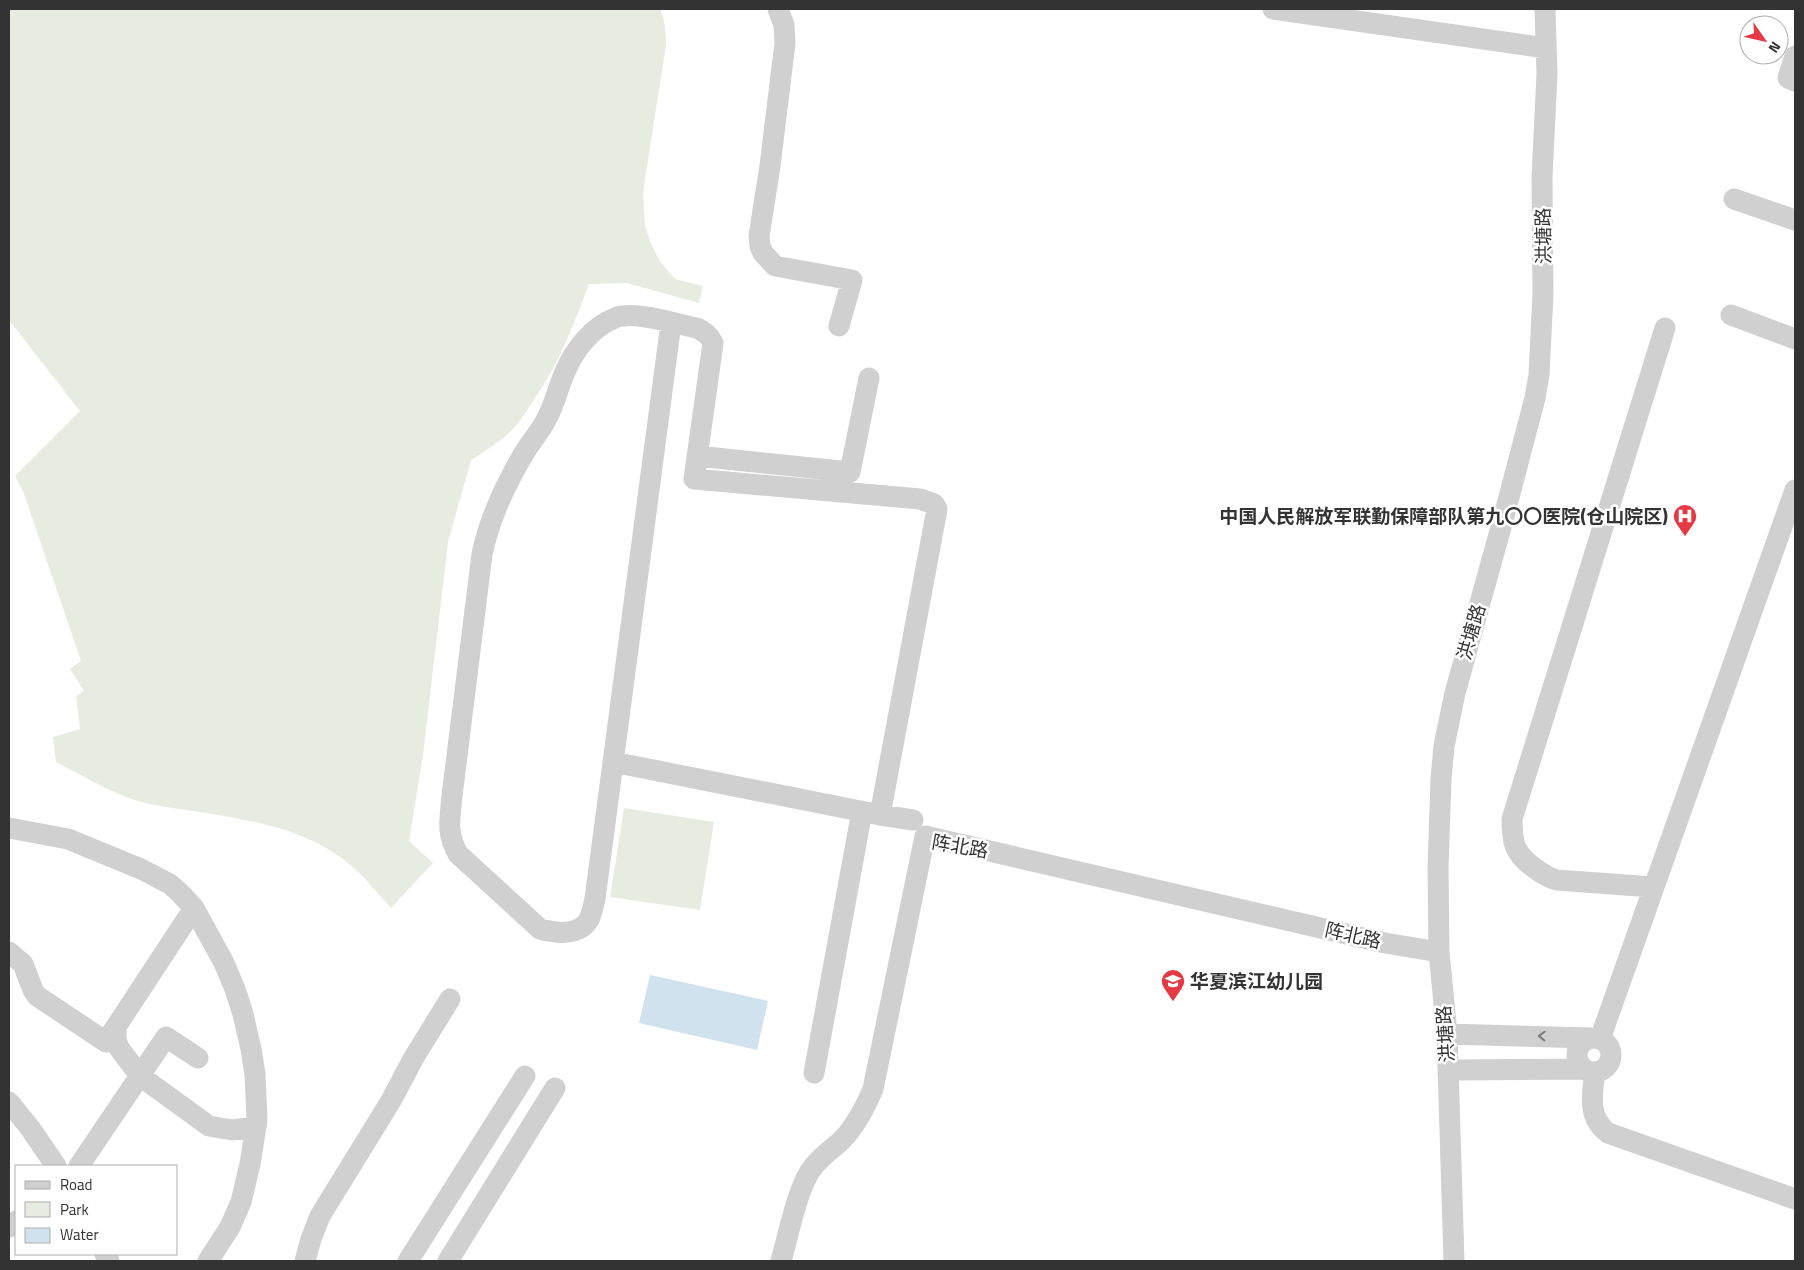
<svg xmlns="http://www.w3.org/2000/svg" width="1804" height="1270" font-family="'Titillium Web','Noto Sans SC',sans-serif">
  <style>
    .green { fill: #e6ecdf }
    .water { fill: #cfe2ee }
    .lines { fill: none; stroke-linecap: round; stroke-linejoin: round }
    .minor { stroke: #d0d0d0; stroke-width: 21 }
    .oneway { stroke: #7a7a7a }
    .labels { text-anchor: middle; stroke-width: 5; stroke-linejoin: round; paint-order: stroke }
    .street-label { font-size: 19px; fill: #333; stroke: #fff }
    .poi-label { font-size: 19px; font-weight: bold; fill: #333; stroke: #fff; text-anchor: end }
  </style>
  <rect width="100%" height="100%" fill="#fff"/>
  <!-- green -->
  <path class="green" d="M9,9H660C665,21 666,32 666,45L643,192L645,226L652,246L661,263L675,279L703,286L699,303L627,283L589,284C572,329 559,364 531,404C525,413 519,423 511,431C498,443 485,451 471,460L448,542L423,755L409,841L433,863L391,908C380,896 369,882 357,871C316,832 261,822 206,813C183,809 158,807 135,800C107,791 82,775 56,762L53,737L80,729L76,696L84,691L70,669L81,661L23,491L15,476L80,411L9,320Z
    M624,808L714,822L700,910L610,897Z"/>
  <!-- water -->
  <path class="water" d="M650,975L768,1001L757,1050L639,1023Z"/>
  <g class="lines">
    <!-- minor -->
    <path class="minor" d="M778,9L784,25L785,43L770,166L759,236L760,246L763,253L775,266L852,280L839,326
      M1273,9L1546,48
      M1795,56L1788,78L1795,81
      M1734,199L1795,220
      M1731,315L1795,339
      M671,323L595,899C593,906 592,915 588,921C577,937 555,933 540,929L458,854C446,833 450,819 452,796L482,554C490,516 506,483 526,450C533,439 542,429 547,418C555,404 558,387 565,372C574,350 592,327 615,318C633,310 676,324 697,328C705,332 709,335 713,343L694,479L920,499L934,504L937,509L880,815
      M697,456L850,472L869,378
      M613,762L880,815L913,820
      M9,828L68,839L141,869L170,884L180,893L194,908L224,963L235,989L243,1014L251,1049L255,1074L257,1120L250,1164L241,1202L230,1227L208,1261
      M1652,887L1557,880C1548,878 1541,873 1533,867C1514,853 1512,842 1512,819L1665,328
      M9,952L23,964L33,990L37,996L106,1042L194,908
      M116,1027V1040L119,1048L140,1076L209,1126L232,1130L256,1127
      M1447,1034L1591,1038
      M1577 1055a17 17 0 1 1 34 0a17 17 0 1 1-34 0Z
      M1600,1039L1795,490
      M1448,1070L1585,1069
      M1595,1072C1592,1095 1587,1117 1608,1133L1795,1199
      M814,1073L862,811
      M9,1102L30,1128L56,1166
      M79,1166L166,1037L198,1058
      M9,1227L16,1221
      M105,1254L109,1261
      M305,1261L311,1239L320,1216L392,1099L413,1059L450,999
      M408,1261L525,1076
      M448,1261L555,1088
      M781,1261C788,1237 798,1185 813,1167C821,1157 832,1149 841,1141C856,1126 865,1108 873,1089L925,836L1385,943L1439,952
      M1454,1261L1447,1034L1439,952L1438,868L1441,779L1444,746L1455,693L1503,520L1535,398L1539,375L1543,294L1542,177L1547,74L1545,9"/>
  </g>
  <!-- one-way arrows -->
  <defs><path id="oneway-chevron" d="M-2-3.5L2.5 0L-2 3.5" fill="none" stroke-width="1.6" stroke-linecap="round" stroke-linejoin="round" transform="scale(1.25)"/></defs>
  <use class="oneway" href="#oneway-chevron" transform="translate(1542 1036) rotate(-178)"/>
  <!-- icons -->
  <defs>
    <g id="hospital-pin" transform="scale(1.25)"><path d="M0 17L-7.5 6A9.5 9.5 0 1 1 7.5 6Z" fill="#e63946" stroke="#fff"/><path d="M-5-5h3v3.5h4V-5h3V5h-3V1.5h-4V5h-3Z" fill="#fff"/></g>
    <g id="school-pin" transform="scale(1.25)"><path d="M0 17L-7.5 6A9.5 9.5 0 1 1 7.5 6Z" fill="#e63946" stroke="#fff"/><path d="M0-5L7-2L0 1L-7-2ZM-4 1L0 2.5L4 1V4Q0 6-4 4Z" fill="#fff"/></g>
  </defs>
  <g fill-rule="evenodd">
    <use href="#hospital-pin" x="1685" y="516"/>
    <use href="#school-pin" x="1173" y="981"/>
  </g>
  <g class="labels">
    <!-- street labels -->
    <g class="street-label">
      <text transform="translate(1543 236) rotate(-91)" y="7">洪塘路</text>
      <text transform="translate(1471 632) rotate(-74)" y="7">洪塘路</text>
      <text transform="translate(960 846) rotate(10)" y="7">阵北路</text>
      <text transform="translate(1353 935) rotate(13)" y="7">阵北路</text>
      <text transform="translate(1445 1034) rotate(-94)" y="7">洪塘路</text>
    </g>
    <!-- poi labels -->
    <g class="poi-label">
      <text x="1668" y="523">中国人民解放军联勤保障部队第九〇〇医院(仓山院区)</text>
      <text x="1190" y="988" text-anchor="start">华夏滨江幼儿园</text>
    </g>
  </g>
  <!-- border -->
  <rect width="1804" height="1270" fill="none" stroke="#333333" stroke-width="20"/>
  <!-- legend -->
  <rect x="15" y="1165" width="162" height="90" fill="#ffffff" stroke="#adadad"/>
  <rect x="25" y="1181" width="25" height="8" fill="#d0d0d0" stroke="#adadad"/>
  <text x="60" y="1190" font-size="15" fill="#333333">Road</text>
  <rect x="25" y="1202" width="25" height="15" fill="#e6ecdf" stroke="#adadad"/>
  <text x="60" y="1215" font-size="15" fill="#333333">Park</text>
  <rect x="25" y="1228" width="25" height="15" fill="#cfe2ee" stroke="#adadad"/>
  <text x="60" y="1240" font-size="15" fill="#333333">Water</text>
  <!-- north arrow -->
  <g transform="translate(1764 40) rotate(124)"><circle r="24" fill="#ffffff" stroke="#adadad"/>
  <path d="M0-4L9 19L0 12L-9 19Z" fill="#e63946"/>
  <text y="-8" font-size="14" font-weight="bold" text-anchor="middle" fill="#333333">N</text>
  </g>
</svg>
